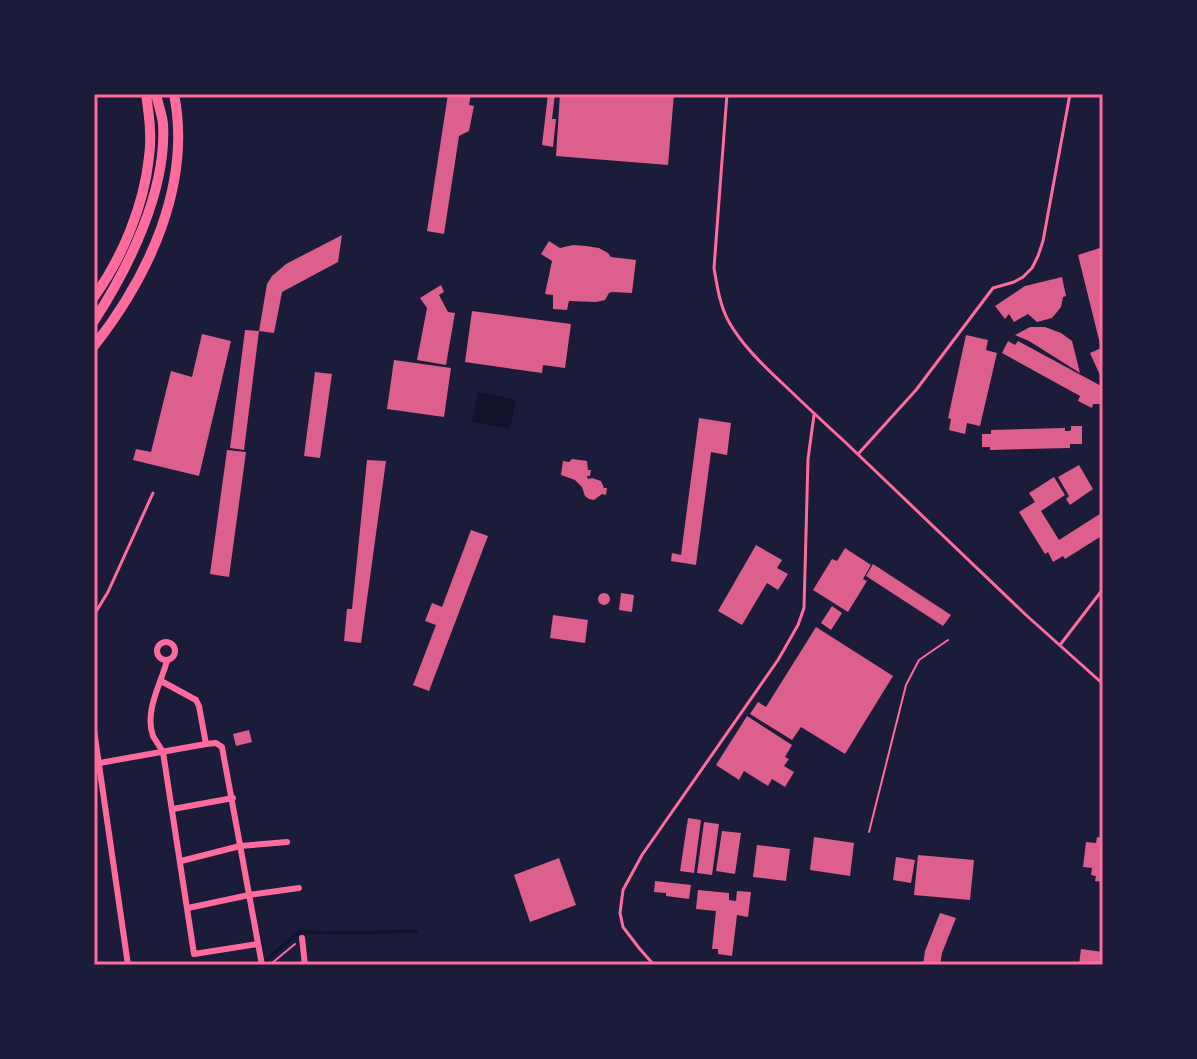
<svg xmlns="http://www.w3.org/2000/svg" width="1197" height="1059" font-family="'Alegreya Sans',sans-serif">
  <style>
    .water { fill: #12122b }
    .lines { fill: none; stroke-linecap: round; stroke-linejoin: round }
    .stream { stroke: #12122b; stroke-width: 3 }
    .building { fill: #dd5f8e }
    .path { stroke: #ff6b9d; stroke-width: 2 }
    .service { stroke: #ff6b9d; stroke-width: 3 }
    .minor { stroke: #ff6b9d; stroke-width: 6 }
    .primary { stroke: #ff6b9d; stroke-width: 10 }
    .neatline { fill: none; stroke: #ff6b9d; stroke-width: 3 }
  </style>
  <rect width="100%" height="100%" fill="#1b1b3a"/>
  <!-- water -->
  <path class="water" d="M478,392L516,400L510,429L472,422Z"/>
  <g class="lines">
    <!-- stream -->
    <path class="stream" d="M264,962L299,932L355,933L417,931"/>
  </g>
  <!-- building -->
  <path class="building" d="M448,94H471L469,105L474,106L469,131L459,136L444,234L427,231Z
    M548,94H555L552,119H556L553,147L542,145Z
    M560,94H674L668,165L556,156Z
    M342,235L338,262L282,292L274,333L259,331L244,450L230,448L245,330L259,331L267,284L272,276L286,264Z
    M549,241L560,248L573,245L586,246L599,248L608,253L611,257L636,260L632,293L612,292L609,293L605,300L596,302L569,301L567,310L553,309V295L545,294L552,261L541,254Z
    M1103,247V382L1090,353L1101,348L1078,255Z
    M1062,277L1066,296L1063,297L1061,307L1052,318L1037,322L1028,314L1014,322L1009,314L1005,319L995,306L1025,286Z
    M441,285L444,292L439,295L448,312L455,313L446,365L417,360L427,308L420,298Z
    M472,311L571,324L565,368L543,365L542,373L465,362Z
    M1030,327H1045L1061,333L1072,341L1080,373L1029,341L1015,335Z
    M202,334L231,341L199,476L133,460L136,449L151,452L171,371L192,377Z
    M966,335L988,340L986,350L997,353L980,426L967,423L965,434L949,430L951,419L948,418Z
    M1008,341L1015,345L1018,341L1103,387V404H1093L1092,408L1078,401L1080,396L1002,353Z
    M394,360L451,368L444,417L387,409Z
    M315,372L332,374L320,458L304,456Z
    M699,418L731,423L727,455L711,452L696,565L671,561L672,553L681,555Z
    M1071,426H1082V444H1070V448L990,450V447H982V434H991V430L1065,428V431H1069L1071,430Z
    M227,450L246,452L229,577L210,574Z
    M572,459L587,461L588,470H591L590,476H587L588,479L592,478L601,481L604,488H607L606,495L602,494L594,500L589,499L585,496L582,487L575,480L561,475L563,461L569,462Z
    M367,460L386,461L361,643L344,641L347,609H352Z
    M1079,465L1093,489L1070,505L1066,499L1069,496L1058,477Z
    M1054,477L1065,495L1041,511L1059,540L1103,512V535L1065,559L1063,556L1053,562L1048,552L1045,554L1019,512L1035,502L1029,493Z
    M471,530L488,536L429,691L413,685L436,625L425,621L432,603L442,607Z
    M756,545L782,560L777,568L788,574L778,590L767,583L742,625L718,611Z
    M845,548L871,565L863,579L867,581L848,612L813,590L832,559L837,561Z
    M873,564L951,615L943,626L866,576Z
    M621,593L634,595L632,612L619,610Z
    M598 599a6 6 0 1 1 12 0a6 6 0 1 1-12 0Z
    M832,606L842,613L831,630L821,623Z
    M553,615L588,620L585,643L550,638Z
    M816,627L893,676L845,754L801,727L792,740L750,714L758,702L766,707Z
    M747,716L792,745L785,757L789,759L784,766L794,772L785,787L772,779L768,786L744,771L739,780L716,765Z
    M249,730L252,742L236,746L233,734Z
    M688,818L701,820L694,873L680,871Z
    M704,822L719,824L712,875L697,873Z
    M722,831L741,833L735,874L716,871Z
    M814,837L854,843L850,876L810,870Z
    M1097,837L1103,838V882L1095,881L1096,876L1091,875L1092,868L1083,867L1086,842L1096,843Z
    M757,845L790,849L786,881L753,877Z
    M918,855L974,860L970,900L914,895Z
    M896,857L915,860L911,883L893,880Z
    M559,858L576,905L530,922L514,875Z
    M655,881L691,885L689,899L666,896V893L654,892Z
    M698,890L729,893V900L736,901L737,891L751,892L748,917L737,915L732,956L718,954V949H712L716,911L696,909Z
    M940,913L956,918L942,953L940,965H923L925,951Z
    M1081,949L1103,952V965H1079Z"/>
  <g class="lines">
    <!-- path -->
    <path class="path" d="M869,832L906,685L919,660L948,640
      M272,963L295,944"/>
    <!-- service -->
    <path class="service" d="M727,94L714,268C717,286 720,306 729,322C742,345 762,364 781,382C802,402 823,422 844,441L1026,615L1103,684
      M859,453L916,390L993,288L1014,282L1023,277L1032,268L1038,256L1043,241L1070,94
      M94,615L108,592L153,493
      M1060,645L1103,589
      M654,965L639,948L623,927L620,913L623,890L642,855L778,660L798,625L804,608L808,459L814,415"/>
    <!-- minor -->
    <path class="minor" d="M157 651a9 9 0 1 1 18 0a9 9 0 1 1-18 0Z
      M167,661C161,683 144,712 153,736C156,741 160,747 163,752L194,954L258,944
      M161,681L196,700L199,706L206,744
      M94,730L128,965
      M94,764L206,744L216,743L222,747L262,965
      M173,809L233,798
      M181,861L240,846L287,842
      M188,908L249,895L299,888
      M302,938L305,965"/>
    <!-- primary -->
    <path class="primary" d="M94,297C122,258 144,206 149,157C152,136 149,115 146,94
      M94,321C129,267 167,190 163,124C162,114 158,104 156,94
      M94,346C149,276 192,184 174,94"/>
  </g>
  <!-- border -->
  <rect width="1197" height="1059" fill="none" stroke="#1b1b3a" stroke-width="192"/>
  <rect x="96" y="96" width="1005" height="867" class="neatline"/>
</svg>
